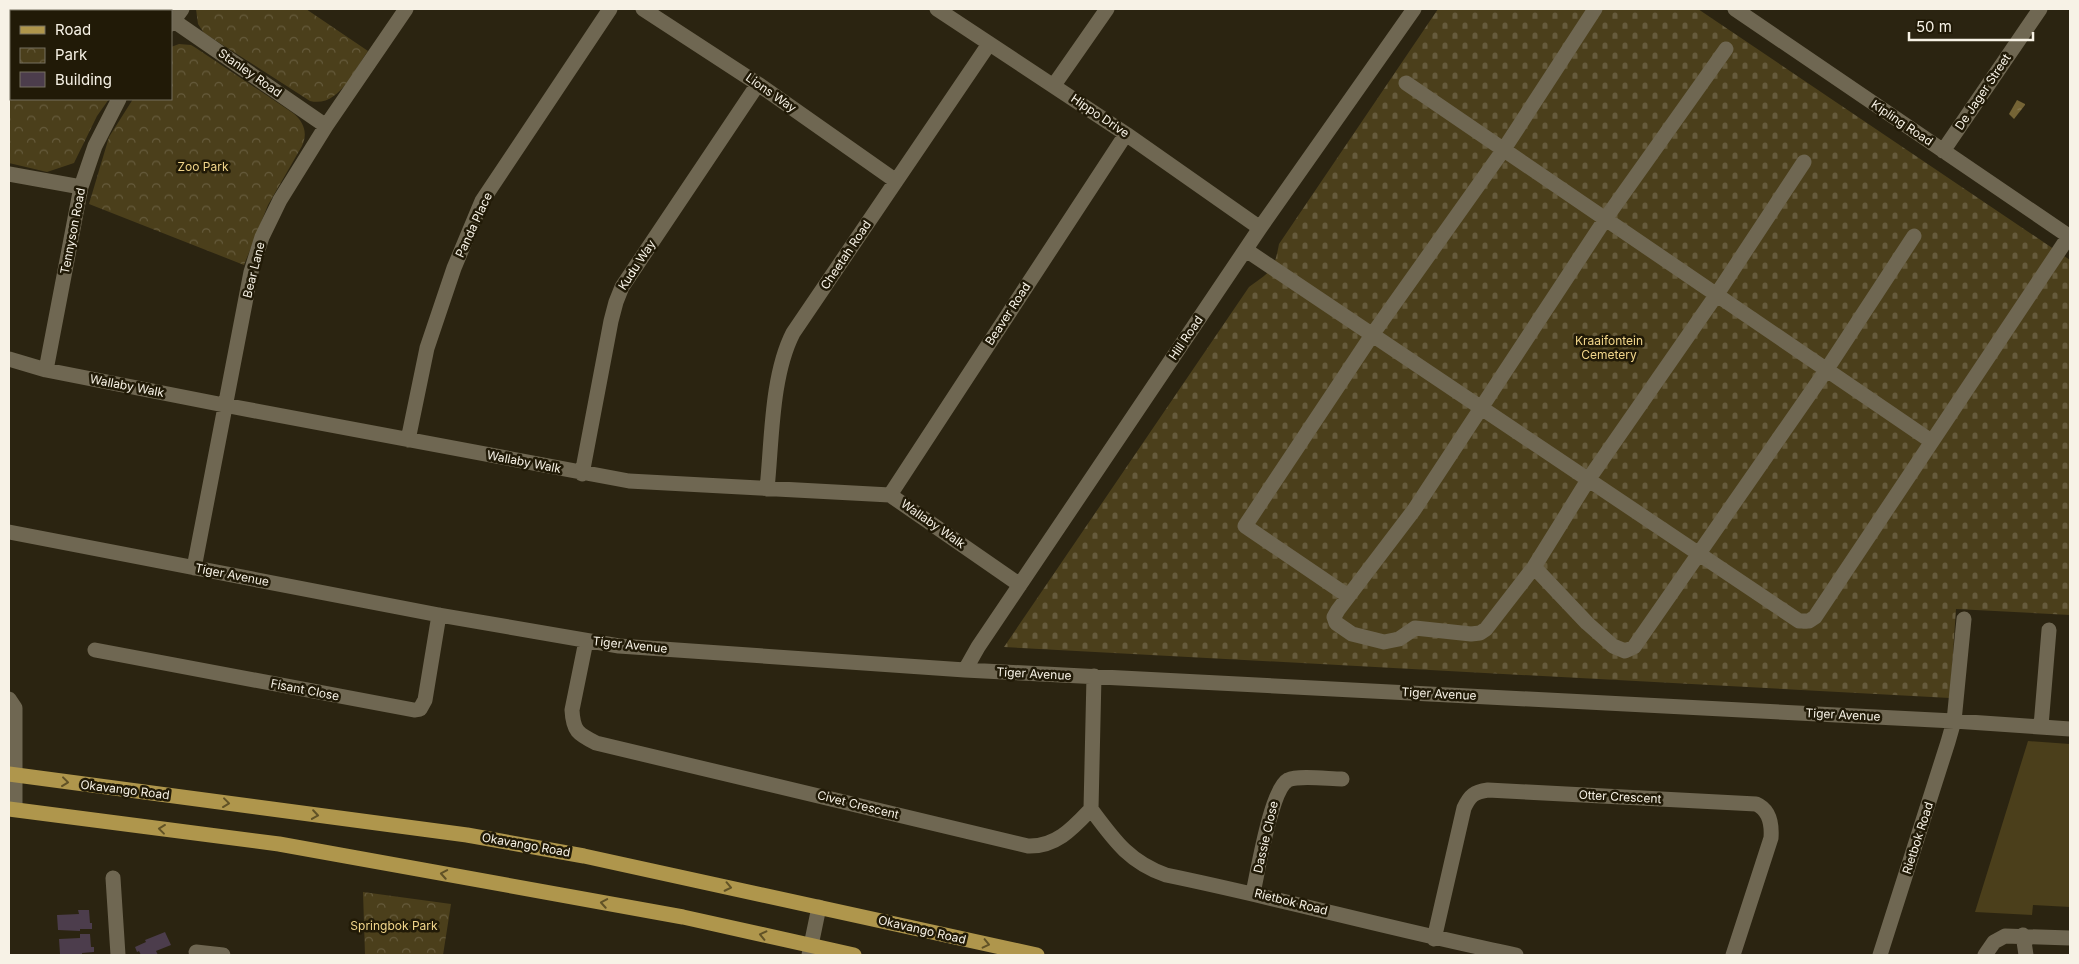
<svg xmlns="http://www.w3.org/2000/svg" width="2079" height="964" font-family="Inter,sans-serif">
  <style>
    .green { fill: #4b3f1b }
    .cemetery { fill: url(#cemetery-stones) }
    .park { fill: url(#park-crowns) }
    .water { fill: url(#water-ripples) }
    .building { fill: #4c3d4c }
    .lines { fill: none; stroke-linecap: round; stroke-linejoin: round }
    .minor { stroke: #6f6752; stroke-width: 15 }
    .major { stroke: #af964c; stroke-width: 15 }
    .oneway { stroke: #615226 }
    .labels { text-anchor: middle; stroke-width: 5; stroke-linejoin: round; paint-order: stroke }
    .street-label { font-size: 12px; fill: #f7f2e6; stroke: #211a07 }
    .park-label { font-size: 12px; fill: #f2d68b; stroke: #211a07 }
  </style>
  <defs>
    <pattern id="cemetery-stones" width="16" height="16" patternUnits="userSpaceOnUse" patternTransform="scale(1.25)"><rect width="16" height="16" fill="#4b3f1b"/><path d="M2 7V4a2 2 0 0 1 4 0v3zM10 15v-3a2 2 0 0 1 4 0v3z" fill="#665b3c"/></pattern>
    <pattern id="park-crowns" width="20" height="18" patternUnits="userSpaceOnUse" patternTransform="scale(1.25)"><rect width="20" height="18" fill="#4b3f1b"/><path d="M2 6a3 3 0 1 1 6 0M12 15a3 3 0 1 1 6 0" fill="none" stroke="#665b3c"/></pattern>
    <pattern id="water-ripples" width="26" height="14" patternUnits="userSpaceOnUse" patternTransform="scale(1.25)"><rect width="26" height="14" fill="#756435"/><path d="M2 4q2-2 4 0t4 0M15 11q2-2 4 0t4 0" fill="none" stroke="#897b52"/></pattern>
  </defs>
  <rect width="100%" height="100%" fill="#2b2411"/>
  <!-- green -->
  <path class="green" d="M2028,741L2070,744V907L2033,905L2032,915L1975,912Z"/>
  <!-- cemetery -->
  <path class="cemetery" d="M1438,9H1698L2070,260V615L1956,609L1950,698L1004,647L1249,287C1271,271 1274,271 1279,244Z"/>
  <!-- park -->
  <path class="park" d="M9,9H170L168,11H11V99H109L97,116L74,163L47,172L9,163Z
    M196,9H306L368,51C354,70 339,108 310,101L204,33L198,24Z
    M179,44L191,45L196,48L293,113C304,122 308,133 302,146L268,205L244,265L89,204L109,137L133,99H171V47Z
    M363,892L451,904L443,955H365Z"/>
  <!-- water -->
  <path class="water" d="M2017,100L2025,104V105L2014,119L2009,114Z"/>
  <!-- building -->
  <path class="building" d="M78,910H89L90,923H92V929H80V931L58,930L57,915L79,914Z
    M165,932L171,945L156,951L158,955H141L139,951L137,952L135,947L146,942L145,940Z
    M80,934H90L91,947H94V952L82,953V955L60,954L59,939L80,938Z"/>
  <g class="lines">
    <!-- minor -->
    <path class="minor" d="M643,9L758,84L896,181
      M937,9L1126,134L1260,228
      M1735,9L2070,237
      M174,21L326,126
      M171,24L182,9
      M1726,49L1606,218L1414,510L1338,610L1334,617L1336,623L1352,634L1384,642L1399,639L1415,628L1471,634L1480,633L1486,629L1534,567L1588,480L1717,294L1804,162
      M1406,83L1931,441
      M1054,85L1107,9
      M1943,151L2040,9
      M9,174L81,187
      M1246,250L1799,621H1809L1815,617L2069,236
      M9,359L46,370L224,405L629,481L890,495L1020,585
      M46,370L81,187L95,146L119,99
      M408,440L427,348L454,268L482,201L610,9
      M582,474L611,321L616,302L622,287L758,84
      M767,489C772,441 771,376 793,333L989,44
      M890,495L1126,134
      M9,532L439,615L619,646L965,670L1954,721L2070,729
      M1534,567L1587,623L1613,646L1625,651L1634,647L1827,369L1914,236
      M194,568L251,272L262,237L280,200L326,126L406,9
      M1348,596L1245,526L1372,335L1504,149L1595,9
      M586,641L572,710C573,731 578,734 596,743L1028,846C1056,847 1073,828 1091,809L1094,676
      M95,650L414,710L420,709L425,700L439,615
      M965,670L978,647L1260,228L1414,9
      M9,699L15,708V809
      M2041,726L2049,630
      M1091,809C1114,840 1129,862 1166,875C1283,899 1398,931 1516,955
      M113,878L118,955
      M1253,893C1258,871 1271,789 1288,780C1299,775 1329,779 1342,779
      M2023,935L2026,955
      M1434,939L1464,808C1470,795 1474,792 1488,790L1756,804C1770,810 1772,824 1771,838L1733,955
      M196,952L223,955
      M809,955L819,907
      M1880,955L1948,742L1954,721L1964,619
      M1985,955L1994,942L2005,936L2070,938"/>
    <!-- major -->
    <path class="major" d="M9,774L467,835L584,856L1037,955
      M9,809L279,844L683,917L854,955"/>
  </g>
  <!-- one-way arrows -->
  <defs><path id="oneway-chevron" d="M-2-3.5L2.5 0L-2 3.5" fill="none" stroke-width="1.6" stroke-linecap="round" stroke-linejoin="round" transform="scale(1.25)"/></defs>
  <g class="oneway">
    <use href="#oneway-chevron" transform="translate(65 782) rotate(7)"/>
    <use href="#oneway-chevron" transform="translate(226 803) rotate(7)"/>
    <use href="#oneway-chevron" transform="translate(315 815) rotate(8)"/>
    <use href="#oneway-chevron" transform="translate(162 829) rotate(-173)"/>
    <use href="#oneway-chevron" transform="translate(444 874) rotate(-170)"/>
    <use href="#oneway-chevron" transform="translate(728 887) rotate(12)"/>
    <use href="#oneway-chevron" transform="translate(604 903) rotate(-170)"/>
    <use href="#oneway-chevron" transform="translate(763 935) rotate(-167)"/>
    <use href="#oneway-chevron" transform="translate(986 944) rotate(13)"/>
  </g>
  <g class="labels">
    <!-- street labels -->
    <g class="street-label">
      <text transform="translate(250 73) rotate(35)" y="4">Stanley Road</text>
      <text transform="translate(1983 92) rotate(-56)" y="4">De Jager Street</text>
      <text transform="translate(771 93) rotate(35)" y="4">Lions Way</text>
      <text transform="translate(1100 116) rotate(34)" y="4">Hippo Drive</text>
      <text transform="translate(1902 123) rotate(34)" y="4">Kipling Road</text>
      <text transform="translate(474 225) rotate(-65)" y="4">Panda Place</text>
      <text transform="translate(73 231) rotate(-79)" y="4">Tennyson Road</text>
      <text transform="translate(846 255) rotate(-56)" y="4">Cheetah Road</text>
      <text transform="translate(637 265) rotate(-57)" y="4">Kudu Way</text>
      <text transform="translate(254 270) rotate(-76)" y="4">Bear Lane</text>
      <text transform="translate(1008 314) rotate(-57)" y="4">Beaver Road</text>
      <text transform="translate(1186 338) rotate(-56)" y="4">Hill Road</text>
      <text transform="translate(127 386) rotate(11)" y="4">Wallaby Walk</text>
      <text transform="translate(524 462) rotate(11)" y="4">Wallaby Walk</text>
      <text transform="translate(933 524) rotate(35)" y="4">Wallaby Walk</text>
      <text transform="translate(232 575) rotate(11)" y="4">Tiger Avenue</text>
      <text transform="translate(630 645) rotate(6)" y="4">Tiger Avenue</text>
      <text transform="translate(1034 674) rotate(3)" y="4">Tiger Avenue</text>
      <text transform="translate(305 690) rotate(11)" y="4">Fisant Close</text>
      <text transform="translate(1439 694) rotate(3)" y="4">Tiger Avenue</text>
      <text transform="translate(1843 715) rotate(3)" y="4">Tiger Avenue</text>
      <text transform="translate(125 790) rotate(7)" y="4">Okavango Road</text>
      <text transform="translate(1620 797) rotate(3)" y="4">Otter Crescent</text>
      <text transform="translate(858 805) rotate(14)" y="4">Civet Crescent</text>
      <text transform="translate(1266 837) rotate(-77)" y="4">Dassie Close</text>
      <text transform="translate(1918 838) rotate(-72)" y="4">Rietbok Road</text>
      <text transform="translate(526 845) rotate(10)" y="4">Okavango Road</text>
      <text transform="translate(1291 902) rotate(14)" y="4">Rietbok Road</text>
      <text transform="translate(922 930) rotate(13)" y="4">Okavango Road</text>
    </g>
    <!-- park labels -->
    <g class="park-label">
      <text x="203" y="171">Zoo Park</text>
      <text x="1609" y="345">Kraaifontein<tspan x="1609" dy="14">Cemetery</tspan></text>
      <text x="394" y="930">Springbok Park</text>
    </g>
  </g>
  <!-- border -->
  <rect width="2079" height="964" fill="none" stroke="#f7f2e6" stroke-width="20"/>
  <!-- legend -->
  <rect x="10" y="10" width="162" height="90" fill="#211a07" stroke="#777060"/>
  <rect x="20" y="26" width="25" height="8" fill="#af964c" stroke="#777060"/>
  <text x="55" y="35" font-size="15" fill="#f7f2e6">Road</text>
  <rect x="20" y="48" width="25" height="15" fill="url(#park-crowns)" stroke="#777060"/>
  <text x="55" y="60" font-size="15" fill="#f7f2e6">Park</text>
  <rect x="20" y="72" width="25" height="15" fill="#4c3d4c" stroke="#777060"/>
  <text x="55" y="85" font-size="15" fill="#f7f2e6">Building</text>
  <!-- scale -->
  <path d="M1909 32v8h124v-8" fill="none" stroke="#f7f2e6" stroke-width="2.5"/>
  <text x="1916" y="32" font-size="15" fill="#f7f2e6" stroke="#211a07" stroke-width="4" paint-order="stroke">50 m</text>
</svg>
